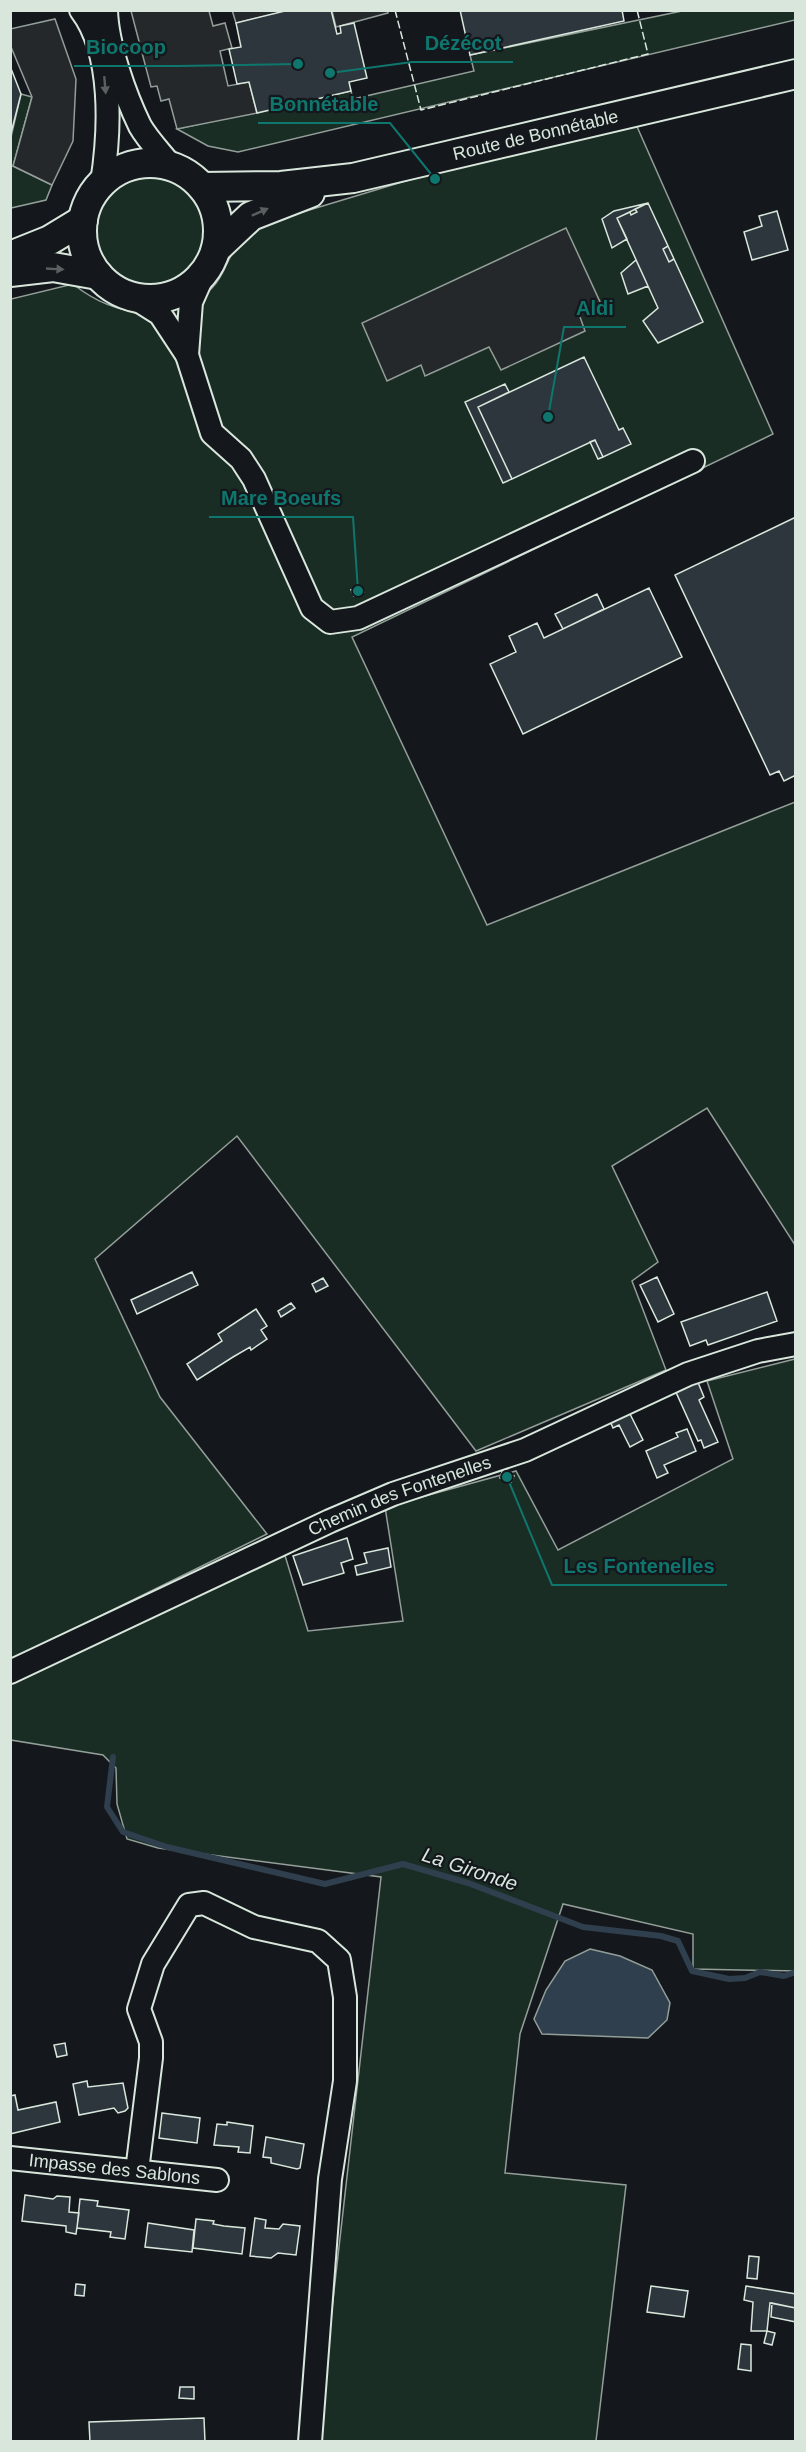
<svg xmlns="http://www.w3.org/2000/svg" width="806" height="2452" font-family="Helvetica,sans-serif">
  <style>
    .green { fill: #1a2d24; stroke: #939e99; stroke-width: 1.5 }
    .parking { fill: #24282b; stroke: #939e99; stroke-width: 1.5 }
    .water { fill: #2f3f4d; stroke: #939e99; stroke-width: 1.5 }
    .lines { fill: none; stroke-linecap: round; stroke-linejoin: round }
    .stream { stroke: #2f3f4d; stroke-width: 6 }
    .building { fill: #2c363c; stroke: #d8e6dc; stroke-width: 1.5 }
    .minor-casing { stroke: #d8e6dc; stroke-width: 26 }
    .major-casing { stroke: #d8e6dc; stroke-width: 32 }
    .minor { stroke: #14181c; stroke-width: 22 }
    .major { stroke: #14181c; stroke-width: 28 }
    .fence { stroke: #d8e6dc; stroke-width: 1.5; stroke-dasharray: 8 3; stroke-linecap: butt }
    .oneway { fill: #59605f }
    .labels { text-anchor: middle; stroke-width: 4.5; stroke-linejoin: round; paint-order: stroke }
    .street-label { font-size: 18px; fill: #d8e6dc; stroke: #14181c }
    .water-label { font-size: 20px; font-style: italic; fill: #d8e6dc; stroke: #14181c }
    .leader { fill: none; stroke: #0f766e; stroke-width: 2 }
    .callout-dot { fill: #0f766e; stroke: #14181c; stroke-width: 2 }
    .callout-label { font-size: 20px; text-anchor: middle; font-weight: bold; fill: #0f766e; stroke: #14181c; stroke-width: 4.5; stroke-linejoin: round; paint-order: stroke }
  </style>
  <rect width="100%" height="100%" fill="#14181c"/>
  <!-- green -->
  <path class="green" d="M682,11H795V20L238,152L208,146L177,129L351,91L353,99L474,71L470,55Z
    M21,94L32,97L13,166L52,185L46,200L11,208V137Z
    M631,113L773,434L352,637L487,925L795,802V1245L707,1108L612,1166L658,1262L632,1281L666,1370L476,1451L237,1136L95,1259L160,1397L267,1534L11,1660V299L73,284C113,316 172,327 212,288C223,277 225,265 233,252C239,242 254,232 263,224Z
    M93 230a56 56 0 1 1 112 0a56 56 0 1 1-112 0Z
    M795,1359V1971L693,1969V1934L563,1904L520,2034L505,2173L626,2185L596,2441H317L381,1877L158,1848L127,1839L117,1804L116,1768L103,1755L11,1740V1683L283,1549L308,1631L403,1621L385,1507L516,1471L558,1550L733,1459L707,1381Z"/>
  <!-- parking -->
  <path class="parking" d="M232,10L288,11L236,23Z
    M387,10L388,13L336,27L332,11Z
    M131,11H209L213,26L225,23L232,48L220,51L228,86L249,82L257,113L177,129L169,99L161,101L157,86L151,87Z
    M55,19L76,79L73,141L52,185L13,166L32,97L11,47L10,29Z
    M566,228L601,304L579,314L585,331L501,370L489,347L425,376L421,365L387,381L362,323Z"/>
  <!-- water -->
  <path class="water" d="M590,1949L620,1956L652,1970L670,2003L667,2020L648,2038L542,2034L534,2019L546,1990L565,1961Z"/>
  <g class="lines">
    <!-- stream -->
    <path class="stream" d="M113,1757L107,1807L123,1832L167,1847L325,1884L403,1864L468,1883L583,1927L661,1936L678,1941L692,1971L729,1979L745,1978L760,1972L784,1976L796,1972"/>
  </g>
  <!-- building -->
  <path class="building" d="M289,10H331L337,34L341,33L340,26L354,23L367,78L349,82L351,91L257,113L249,82L237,84L229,49L241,47L236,23Z
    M460,10H622L624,21L470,55Z
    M10,66L21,94L10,137Z
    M648,203L668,246L663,249L669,262L674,259L703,322L658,343L643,321L658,308L617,218L630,212L631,215L637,212L635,209Z
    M648,203L617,218L627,239L612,248L602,219L614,211Z
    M777,211L788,250L752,260L744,232L762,226L759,216Z
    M668,246L674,259L669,262L663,249Z
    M636,260L648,286L628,294L621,273Z
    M584,357L619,430L623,428L631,444L603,457L595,440L512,479L478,407Z
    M505,384L509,392L478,407L512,479L503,483L465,402Z
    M595,440L603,457L598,459L590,442Z
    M796,517V775L784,781L779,771L770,775L675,575Z
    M361,586L364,592L354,596L351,590Z
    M649,588L682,657L523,734L490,664L516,652L509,636L537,623L544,638Z
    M597,594L604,609L563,629L555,614Z
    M192,1272L198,1285L137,1314L131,1300Z
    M657,1277L674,1314L658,1322L640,1285Z
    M323,1278L328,1286L316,1292L312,1284Z
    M767,1292L777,1321L708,1345L706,1340L690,1346L681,1322Z
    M291,1303L295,1308L281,1317L278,1311Z
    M256,1309L267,1326L261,1330L267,1339L251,1350L250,1347L233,1357L197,1380L187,1364L222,1341L218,1334Z
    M697,1380L704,1397L699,1400L718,1442L704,1448L701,1440L698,1441L675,1390Z
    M629,1412L643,1440L630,1447L619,1425L613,1428L610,1421Z
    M687,1429L696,1451L664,1465L668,1473L657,1478L646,1451L678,1437L676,1433Z
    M502,1472L514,1476L511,1482L500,1478Z
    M347,1538L353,1559L341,1563L344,1573L303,1585L293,1556Z
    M388,1548L391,1567L357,1575L355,1566L367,1563L364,1553Z
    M65,2043L67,2055L57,2057L54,2045Z
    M87,2081L88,2087L123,2083L128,2108L125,2111L118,2113L114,2108L79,2115L73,2084Z
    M15,2095L18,2110L56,2102L60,2122L10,2134V2096Z
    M162,2113L200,2118L197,2143L159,2138Z
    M227,2122L253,2126L250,2153L238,2152L239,2147L214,2145L217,2124L227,2125Z
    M266,2137L304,2144L300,2168L297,2169L271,2163V2158L263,2157Z
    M25,2195L53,2199L57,2196L70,2197L69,2212L79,2213L76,2234L66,2232V2226L22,2221Z
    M80,2199L98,2201L97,2206L129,2210L125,2239L110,2237L111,2232L77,2228Z
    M255,2218L266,2220L265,2228L279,2229L283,2224L300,2226L296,2255L278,2253L271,2258L250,2256Z
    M196,2219L214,2221L213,2224L224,2226L245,2228L242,2254L193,2248Z
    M148,2223L194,2230L192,2252L145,2247Z
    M749,2256L759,2257L757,2279L747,2278Z
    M76,2284L85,2285L84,2296L75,2295Z
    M651,2286L688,2291L684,2317L647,2312Z
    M746,2286L796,2294V2308L770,2303L767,2331L775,2333L772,2345L764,2343L767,2331H751L753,2302L744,2300Z
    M772,2303L796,2308V2322L771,2317Z
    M741,2344L751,2345V2371L738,2369Z
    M180,2387H194V2399L179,2398Z
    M204,2418L205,2442H90L89,2422Z"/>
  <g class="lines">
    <!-- minor casing -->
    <g class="minor-casing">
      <g id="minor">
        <path d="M81,10C114,53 110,132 102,183"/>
        <path d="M106,10C107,45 125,95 140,126C148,140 161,153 171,166"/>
        <path d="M133,297L160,314L187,355L212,433L241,459L254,479L312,608L330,622L358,618L693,461"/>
        <path d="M187,355L191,302L203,275"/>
        <path id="s1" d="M10,1672L330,1521L393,1494L525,1450L688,1374L758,1351L796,1344"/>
        <path id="s2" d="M10,2158L217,2180"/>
        <path d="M137,2171L151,2058V2042L139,2009L153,1964L189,1905L204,1903L254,1927L318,1941L339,1960L345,1997V2081L330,2179L310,2442"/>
      </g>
    </g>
    <!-- major casing -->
    <g class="major-casing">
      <g id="major">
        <circle cx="150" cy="231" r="68"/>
        <path id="s3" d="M202,187L281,186L353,178L796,74"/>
        <path d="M216,249L251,216L310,193"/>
        <path d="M10,256L50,240L83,220"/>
        <path d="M10,272L53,267L98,275"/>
      </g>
    </g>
    <!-- minor -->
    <use href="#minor" class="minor"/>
    <!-- major -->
    <use href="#major" class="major"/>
    <!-- fence -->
    <path class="fence" d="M395,10L421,110L648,54L637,10"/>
  </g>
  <!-- one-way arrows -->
  <defs><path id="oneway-solid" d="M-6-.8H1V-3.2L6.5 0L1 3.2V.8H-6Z" transform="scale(1.5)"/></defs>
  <g class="oneway">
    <use href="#oneway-solid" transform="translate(105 85) rotate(85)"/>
    <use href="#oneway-solid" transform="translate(260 212) rotate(-24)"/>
    <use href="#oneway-solid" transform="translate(55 269) rotate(3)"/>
  </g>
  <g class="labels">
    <!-- street labels -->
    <g class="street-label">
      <text dy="6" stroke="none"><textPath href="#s3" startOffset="339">Route de Bonnétable</textPath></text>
      <text dy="6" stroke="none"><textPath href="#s1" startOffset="428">Chemin des Fontenelles</textPath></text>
      <text dy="6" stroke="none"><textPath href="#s2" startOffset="105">Impasse des Sablons</textPath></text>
    </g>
    <!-- water labels -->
    <g class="water-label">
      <text transform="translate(470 1869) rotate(18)" y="7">La Gironde</text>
    </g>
  </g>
  <!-- callouts -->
  <path class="leader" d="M330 73L412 62H513M298 64L178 66H74M435 179L390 123H258M548 417L564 327H626M358 591L353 517H209M507 1477L552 1585H727"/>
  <g class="callout-dot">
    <circle cx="330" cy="73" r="6"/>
    <circle cx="298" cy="64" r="6"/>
    <circle cx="435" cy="179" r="6"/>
    <circle cx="548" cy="417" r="6"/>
    <circle cx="358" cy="591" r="6"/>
    <circle cx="507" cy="1477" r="6"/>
  </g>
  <g class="callout-label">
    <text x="463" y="50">Dézécot</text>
    <text x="126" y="54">Biocoop</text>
    <text x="324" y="111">Bonnétable</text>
    <text x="595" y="315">Aldi</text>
    <text x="281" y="505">Mare Boeufs</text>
    <text x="639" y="1573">Les Fontenelles</text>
  </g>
  <!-- border -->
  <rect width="806" height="2452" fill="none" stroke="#d8e6dc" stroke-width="24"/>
</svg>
